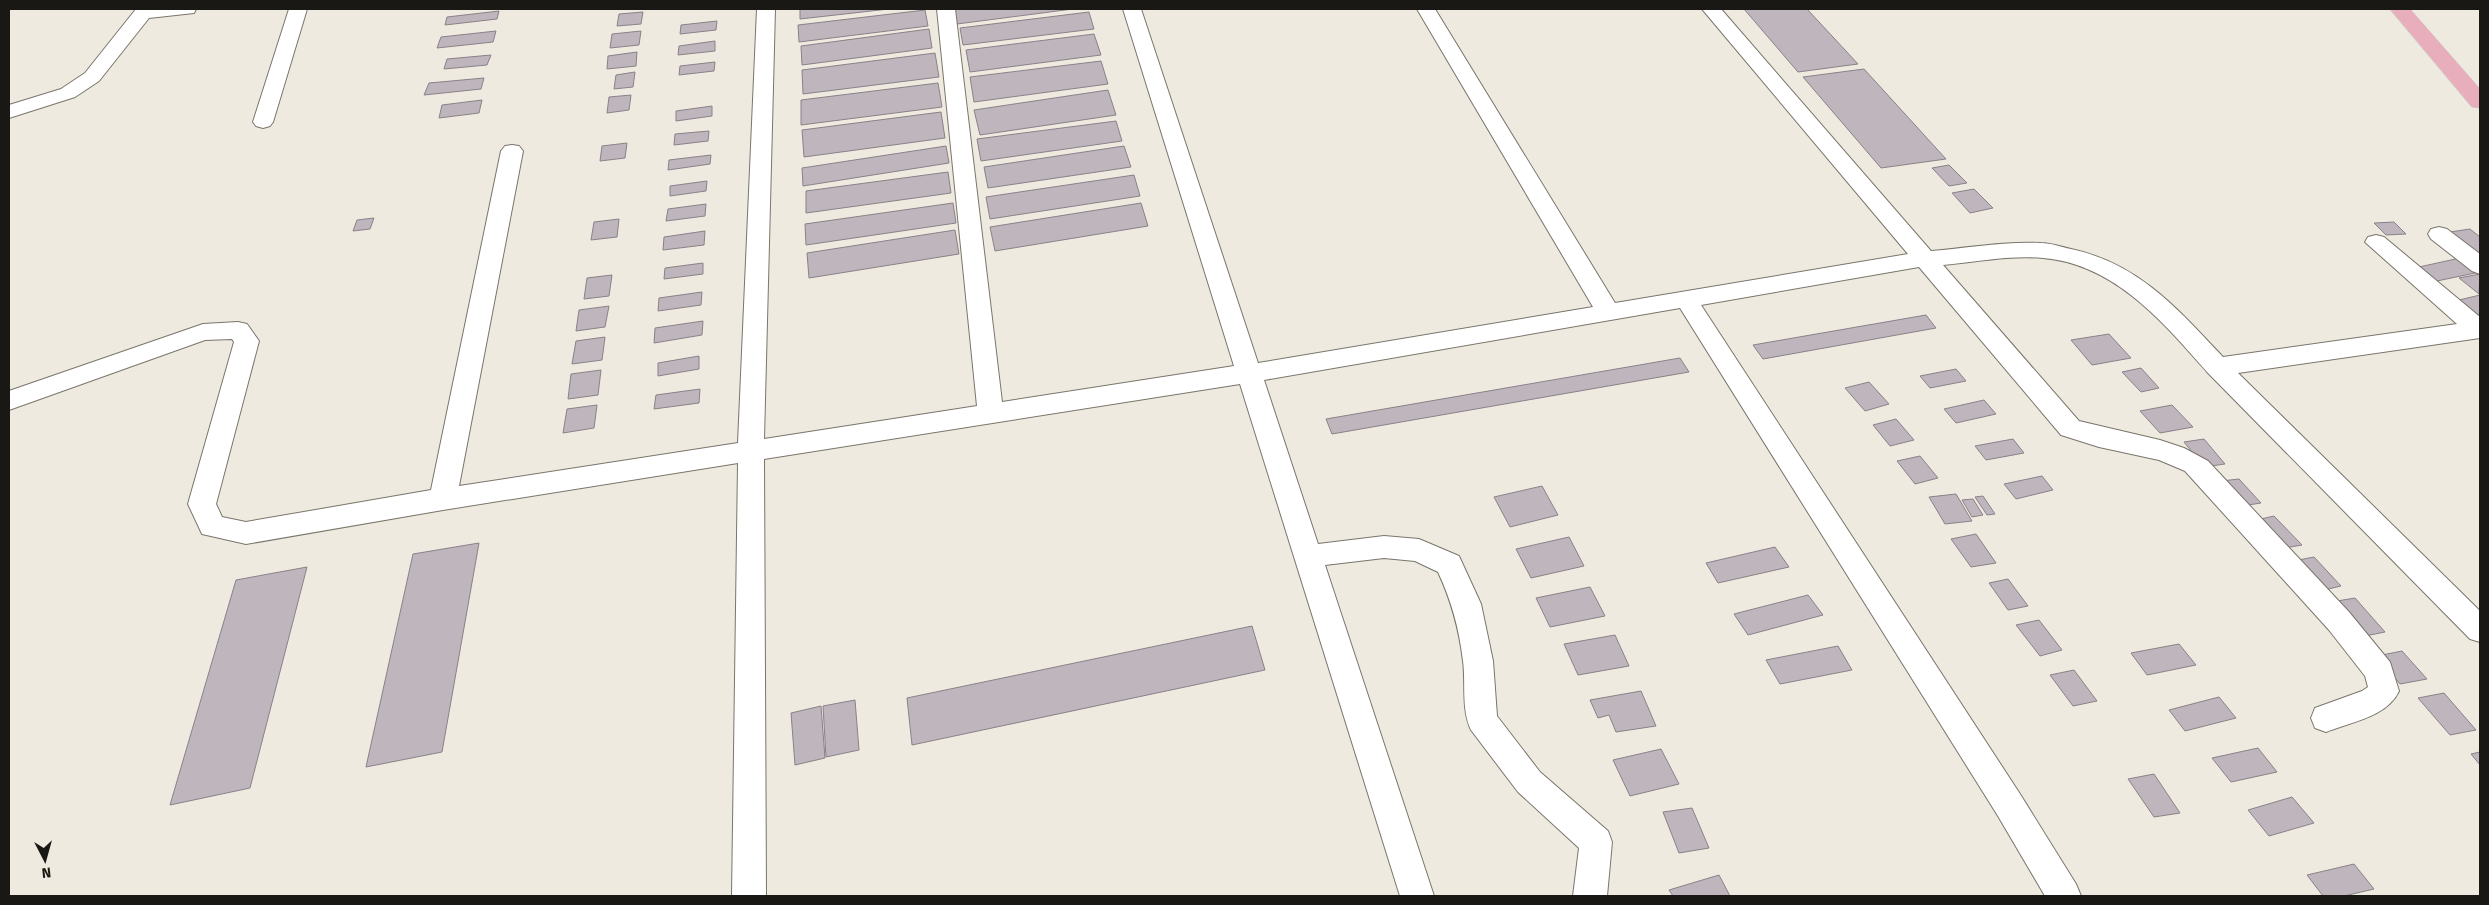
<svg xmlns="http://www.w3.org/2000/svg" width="2489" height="905" font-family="'Fira Sans',sans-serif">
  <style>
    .building { fill: #beb5bd; stroke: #8a8189 }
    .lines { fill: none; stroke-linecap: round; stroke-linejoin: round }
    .minor-casing { stroke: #7a756b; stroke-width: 2 }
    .major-casing { stroke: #c8c8c7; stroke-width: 1 }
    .minor { fill: #fff; fill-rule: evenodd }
    .major { fill: #e8aebc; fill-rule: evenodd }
  </style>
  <rect width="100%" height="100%" fill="#efeadf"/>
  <!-- building -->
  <path class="building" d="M800,9H889L800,19Z
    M954,9H1073L957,24Z
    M1744,9H1807L1858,64L1798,72Z
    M925,10L928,26L799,42L798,25Z
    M499,11L497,19L445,25L447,17Z
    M643,12L641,24L617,26L619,14Z
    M1089,12L1094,29L963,45L960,28Z
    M717,21L716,30L680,34L681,25Z
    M929,29L932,48L802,65L801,46Z
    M496,31L493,42L437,48L441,37Z
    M641,31L639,45L610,48L612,34Z
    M1094,34L1101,55L970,72L966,50Z
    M715,41V51L678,55L679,46Z
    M637,52L636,66L607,69L608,56Z
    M935,53L939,77L803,94L802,70Z
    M491,55L487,65L444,69L447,59Z
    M1101,61L1108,84L974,102L970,77Z
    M715,62L714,71L679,75L680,66Z
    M1864,69L1946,159L1881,168L1803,77Z
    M635,72L633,87L614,89L616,75Z
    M484,78L481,89L424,95L429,83Z
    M938,83L942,107L801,125V100Z
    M1108,90L1116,115L980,135L974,110Z
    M631,95L629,110L607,113L609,97Z
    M482,100L479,113L439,118L442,105Z
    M712,106V116L676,121V111Z
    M941,112L945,138L804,157L802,130Z
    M1116,121L1122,141L981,161L977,139Z
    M709,131L708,141L674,145L675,134Z
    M627,143L625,158L600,161L602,146Z
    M946,146L949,163L803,186L802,168Z
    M1124,146L1131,167L988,188L984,167Z
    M711,155L710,164L668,170L669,160Z
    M1949,165L1967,183L1949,186L1932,168Z
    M948,172L951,193L806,213V191Z
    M1134,175L1140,196L990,219L986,197Z
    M707,181L706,191L670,196V186Z
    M1974,189L1993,208L1970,213L1952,193Z
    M953,203L956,223L806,245L805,224Z
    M1141,203L1148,226L995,251L990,227Z
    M706,204L705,216L666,221L668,209Z
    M374,218L370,229L353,231L357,220Z
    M619,219L617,237L591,240L594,222Z
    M2394,222L2406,234L2386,235L2374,223Z
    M2470,229L2480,237V257L2450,232Z
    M955,230L959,254L809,278L807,253Z
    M705,231L704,245L663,250L664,237Z
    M2460,258L2480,272L2437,281L2419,267Z
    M703,263V274L664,279L665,268Z
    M2480,274L2479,294L2459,278Z
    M612,275L609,296L584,299L587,278Z
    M702,292L701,305L658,311L659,298Z
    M2480,295V314L2477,315L2459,300Z
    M609,306L605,327L576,331L579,310Z
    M1926,315L1936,328L1763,359L1753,345Z
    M703,321L702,335L654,343L655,328Z
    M2109,334L2131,358L2092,365L2071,340Z
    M605,337L602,360L572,364L576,341Z
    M699,356V369L658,376V363Z
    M1680,358L1689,372L1332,434L1326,419Z
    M2141,368L2159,388L2141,392L2122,372Z
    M1956,369L1966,381L1930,388L1920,376Z
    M601,370L598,395L568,399L571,374Z
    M1869,382L1889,404L1865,411L1845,388Z
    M700,389L699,403L654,409L656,395Z
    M1984,400L1996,414L1956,423L1944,409Z
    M597,405L594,428L563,433L567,409Z
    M2172,405L2193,427L2160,433L2140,411Z
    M1896,419L1914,440L1890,446L1873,425Z
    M2013,439L2024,453L1986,460L1975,446Z
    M2204,439L2225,464L2204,467L2184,442Z
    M1920,456L1938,478L1915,484L1897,461Z
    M2042,476L2053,490L2016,499L2004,484Z
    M2239,479L2261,503L2242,506L2221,481Z
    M1542,486L1558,515L1510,527L1494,497Z
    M1956,494L1972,521L1945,524L1929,497Z
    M1983,496L1995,514L1987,515L1975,497Z
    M1973,499L1983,515L1972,517L1962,500Z
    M2274,516L2302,545L2279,549L2252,521Z
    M1976,534L1996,563L1971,567L1951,539Z
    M1569,537L1584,566L1531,578L1516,549Z
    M479,543L442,752L366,767L413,554Z
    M1775,547L1789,567L1718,583L1706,563Z
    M2314,557L2341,586L2320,591L2293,561Z
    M307,567L250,788L170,805L236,580Z
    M2008,579L2028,606L2008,610L1989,583Z
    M1590,587L1605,616L1550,627L1536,598Z
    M1808,595L1823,615L1748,635L1734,614Z
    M2355,598L2385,632L2360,637L2331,602Z
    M2039,620L2062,650L2040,656L2016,625Z
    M1252,626L1265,670L912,745L907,698Z
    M1615,635L1629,666L1578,675L1564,644Z
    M2179,644L2196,665L2147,675L2131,653Z
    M1838,646L1852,670L1780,684L1766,660Z
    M2402,651L2427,679L2400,684L2377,656Z
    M2074,670L2097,701L2073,706L2050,675Z
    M1641,691L1656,726L1616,732L1609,715L1598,718L1590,700Z
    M2444,693L2476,730L2450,735L2418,698Z
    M2219,697L2236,718L2185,731L2169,710Z
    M855,700L859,750L826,757L823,706Z
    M821,706L825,758L795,765L791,713Z
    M2258,748L2277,772L2231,782L2212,758Z
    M1661,749L1679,784L1630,796L1613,760Z
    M2480,752V765L2471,754Z
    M2154,774L2180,813L2154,817L2128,779Z
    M2292,797L2314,823L2269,836L2248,810Z
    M1692,808L1709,848L1679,853L1663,812Z
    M2354,864L2374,889L2344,896H2323L2307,875Z
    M1719,875L1730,896H1673L1669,890Z"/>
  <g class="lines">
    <!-- minor casing -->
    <g class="minor-casing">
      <path id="minor" d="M136,9H196L194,13L149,18L99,81L75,97L9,118V105L61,89L85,73Z
        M289,9H307L273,122L270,126L263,128L256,126L253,122Z
        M757,9H775L764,439L977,406L937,9H955L1002,402L1234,366L1123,9H1141L1258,363L1593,307L1417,9H1435L1615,303L1908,254L1702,9H1721L1931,251C1967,248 2005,241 2041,243C2051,243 2061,247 2071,249C2138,263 2178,309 2223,357L2457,324L2365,242L2368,237L2376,235L2384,237L2480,317V338L2238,373L2480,611V642L2470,639L2208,373C2164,323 2115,264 2043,258C2011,255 1975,262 1943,265L2079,421L2160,440L2184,448L2208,461L2349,612L2390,662L2399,691C2387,717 2351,722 2326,732L2315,728L2311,718L2315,708L2362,691L2368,687L2365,676L2329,630L2185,471L2159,460L2099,447L2061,435L1919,267L1701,305L2020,794L2076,884L2081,896H2045L1998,816L1680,308L1264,380L1318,544L1384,536L1419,539L1459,556L1481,604L1493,661L1497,716L1540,772L1608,831L1612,842L1607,896H1573L1579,848L1518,792L1471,730C1461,709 1466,683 1463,661C1459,628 1452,602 1438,572L1415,561L1384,558L1325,565L1434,896H1400L1240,384L764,459L766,896H732L738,463L443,510L246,544L202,534L188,504L234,342L232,339L205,340L9,410V391L203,324L238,322L247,324L259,341L216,504L222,517L246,522L431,490L501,151L505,146L512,145L519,146L523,151L459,486L738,443Z
        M2439,227L2447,229L2480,254V274L2472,271L2431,239L2428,234L2431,229Z"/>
    </g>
    <!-- major casing -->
    <g class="major-casing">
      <path id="major" d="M2390,9H2410L2480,89V108L2472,107Z"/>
    </g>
    <!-- minor -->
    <use href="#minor" class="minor"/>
    <!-- major -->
    <use href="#major" class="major"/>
  </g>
  <!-- border -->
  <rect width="2489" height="905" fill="none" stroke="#1a1814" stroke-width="20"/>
  <!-- north arrow -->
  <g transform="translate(45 860) rotate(174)" stroke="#efeadf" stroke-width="4" paint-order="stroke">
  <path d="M0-4L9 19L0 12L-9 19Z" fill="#1a1814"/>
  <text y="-8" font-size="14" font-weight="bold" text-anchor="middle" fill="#1a1814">N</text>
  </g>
</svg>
